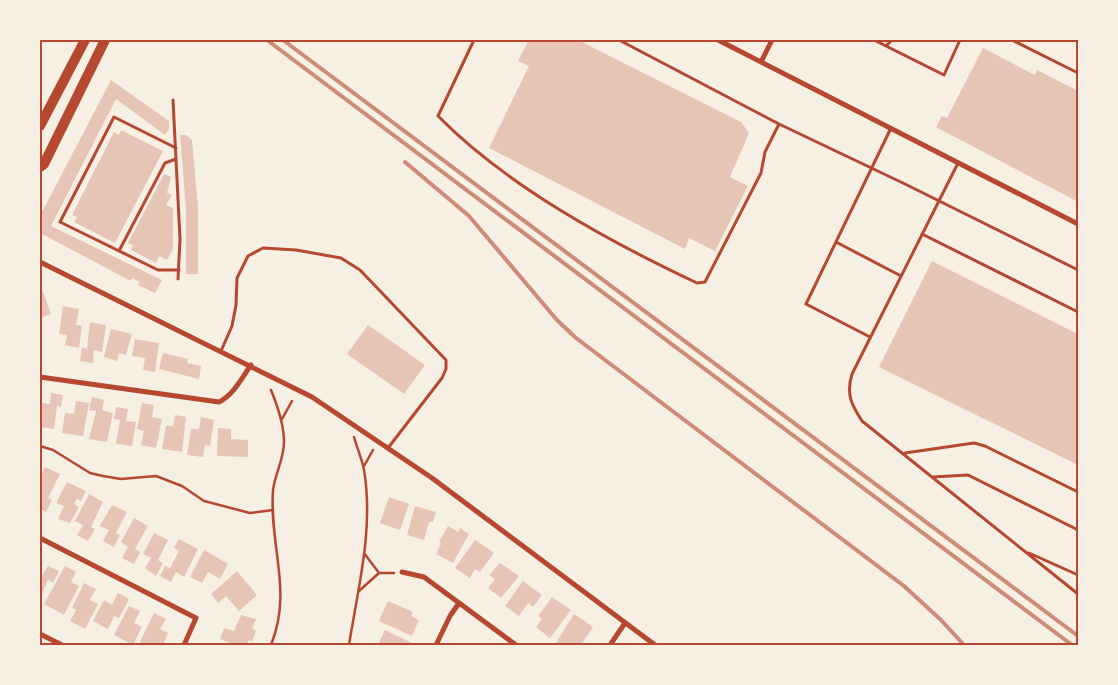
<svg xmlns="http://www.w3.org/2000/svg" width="1118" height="685" font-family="Poppins,sans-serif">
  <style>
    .building { fill: #e6c5b7 }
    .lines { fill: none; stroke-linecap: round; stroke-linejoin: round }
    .path { stroke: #b5482f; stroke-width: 2.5 }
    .service { stroke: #b5482f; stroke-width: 3 }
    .minor { stroke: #b5482f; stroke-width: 5 }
    .secondary { stroke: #b5482f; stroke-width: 10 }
    .rail { stroke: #cf8b77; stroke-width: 4 }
    .neatline { fill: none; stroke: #b5482f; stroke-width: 2 }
  </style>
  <rect width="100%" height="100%" fill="#f6efe4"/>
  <!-- building -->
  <path class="building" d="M529,40H578L741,122L749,133L730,177L748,186L715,251L689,238L685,249L489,148L529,66L518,61Z
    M983,48L1035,75L1037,70L1078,91V202L936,127L942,116L947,118Z
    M111,80L169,121V129L165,135L116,99L51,226L162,280L155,293L138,285L140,282L132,278L131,281L40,233V221L43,215L41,214Z
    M121,130L163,151L115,243L74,222L77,217L72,215L114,132L119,135Z
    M180,135H186L192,140L198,207V274H186V209Z
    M164,174L171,177L167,193L172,195L166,205L173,208V249L167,260L159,256L156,263L131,250L133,245L128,243Z
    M932,261L1078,334V465L879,367Z
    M43,292L51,314L40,318V293Z
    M63,306L79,309L76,325L82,326L79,348L65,345L67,335L59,334Z
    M90,322L106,325L102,352L94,350L93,363L80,361L82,347L87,349Z
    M368,325L425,365L404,394L347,354Z
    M111,329L132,334L126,355L119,353L117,361L104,357Z
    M135,339L159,343L155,372L143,370L145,358L132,356Z
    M163,353L188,359L187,363L201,366L199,379L159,369Z
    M51,393L63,395L61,407L57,406L54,429L40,427L41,403L50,404Z
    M92,397L104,400L102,410L113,413L107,442L89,439L96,411L89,410Z
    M76,401L89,403L83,436L62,433L65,413L74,414Z
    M142,403L154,405L152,417L162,419L156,448L141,445L144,431L137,429Z
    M116,407L128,409L126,421L136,422L132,446L116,444L120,420L114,419Z
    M175,415L186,417L182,452L162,449L166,426H173Z
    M201,417L214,420L210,446L205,445L203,457L187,455L191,429H199Z
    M218,428L231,429V439L248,440V457L217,456Z
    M45,467L60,474L48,498L52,500L46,512L40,509V478Z
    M67,482L86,491L81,501L77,499L74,504L79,507L70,523L58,519L64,506L56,503Z
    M89,494L103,502L91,527L95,529L88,541L77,535L83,525L75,521Z
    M389,497L409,504L400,530L380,523Z
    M112,505L127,512L116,533L120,535L114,547L103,541L109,530L100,526Z
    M415,506L436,512L433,522H429L424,540L407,535Z
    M134,518L148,526L135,549L140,552L134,564L122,558L128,547L121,542Z
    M448,526L458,532L460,528L469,534L453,563L436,554L441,544L439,542Z
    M154,533L168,540L158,560L163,563L156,576L145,568L151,558L143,554Z
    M179,539L198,549L184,577L176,572L171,582L160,576L165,566L170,568L179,551L174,548Z
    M475,540L494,553L480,572L475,569L470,578L455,568Z
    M204,550L228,564L220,579L208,572L202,583L190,577Z
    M500,563L519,576L501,598L488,588L495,579L489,575Z
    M48,566L59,571L53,583L48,580L40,598V575L42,576Z
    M65,566L76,572L71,582L79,586L64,615L44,604Z
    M237,571L257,595L239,611L226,596L218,603L211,594Z
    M523,581L542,595L533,607L528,603L519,616L505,606Z
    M84,583L96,589L90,600L98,604L85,629L70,621L76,610L72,608Z
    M118,593L129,599L119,618L114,616L108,629L93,621L104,600L112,605Z
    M552,597L571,610L550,638L536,627L542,619L538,616Z
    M388,601L413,612L411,616L419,620L412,636L379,621Z
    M129,606L140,611L134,623L142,627L133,645L114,635Z
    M154,613L166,619L160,629L168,633L163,645H144L140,642Z
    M574,614L593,627L581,645H559L556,643Z
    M241,615L256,619L252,628L256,631L252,642L249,640L247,645H236L220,639L224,628L234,631Z
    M385,630L412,643L411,645H378Z"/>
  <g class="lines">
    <!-- path -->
    <path class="path" d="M282,419L292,401
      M40,446L53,450L90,473L103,476L121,479L156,476L182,486L204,501L250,513L273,510
      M364,466L373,450
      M364,553L379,573
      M359,591L379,573H394
      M271,645C293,591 269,546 273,490C275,474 284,459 284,442C284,424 278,407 271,390
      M349,645C358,588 374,528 364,470C362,459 357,448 354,437"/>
    <!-- service -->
    <path class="service" d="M474,40L438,116C507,186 608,241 697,283L705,282L761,173L765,152L779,124L619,40
      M874,40L886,46L892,40
      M1012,40L1078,73
      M886,46L944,75L960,40
      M173,100L180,239L178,279
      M779,124L905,184L1078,270
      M176,148L114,117L60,222L158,270H179
      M958,163L852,374C846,394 851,404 862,421L1078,594
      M922,234L1078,312
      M836,242L901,276
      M119,251L165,163L176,159
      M870,337L806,304L891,128
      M221,351L232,326L236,305L237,278L248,256L263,248L296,250L341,258L360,270L446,360V369L442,378L388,448
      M905,453L974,443L985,446L1078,492
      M933,477L968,475L1078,530
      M1029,553L1078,575"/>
    <!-- minor -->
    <path class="minor" d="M718,40L1078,224
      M761,62L772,40
      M40,262L312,397L432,478L655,645
      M40,377L219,402C234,394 241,379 251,365
      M40,538L196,618L184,645
      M402,572L424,577L516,645
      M40,634L62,645
      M436,645L450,616L459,603
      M610,645L625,623"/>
    <!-- secondary -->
    <path class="secondary" d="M40,126L85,40
      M40,167L44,164L105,40"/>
    <!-- rail -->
    <path class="rail" d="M267,40L1072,645
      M283,40L1078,636
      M405,162L469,216L557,320L576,338L904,586L941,620L964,645"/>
  </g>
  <!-- border -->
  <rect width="1118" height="685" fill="none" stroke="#f6efe4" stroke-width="82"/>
  <rect x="41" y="41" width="1036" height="603" class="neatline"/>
</svg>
